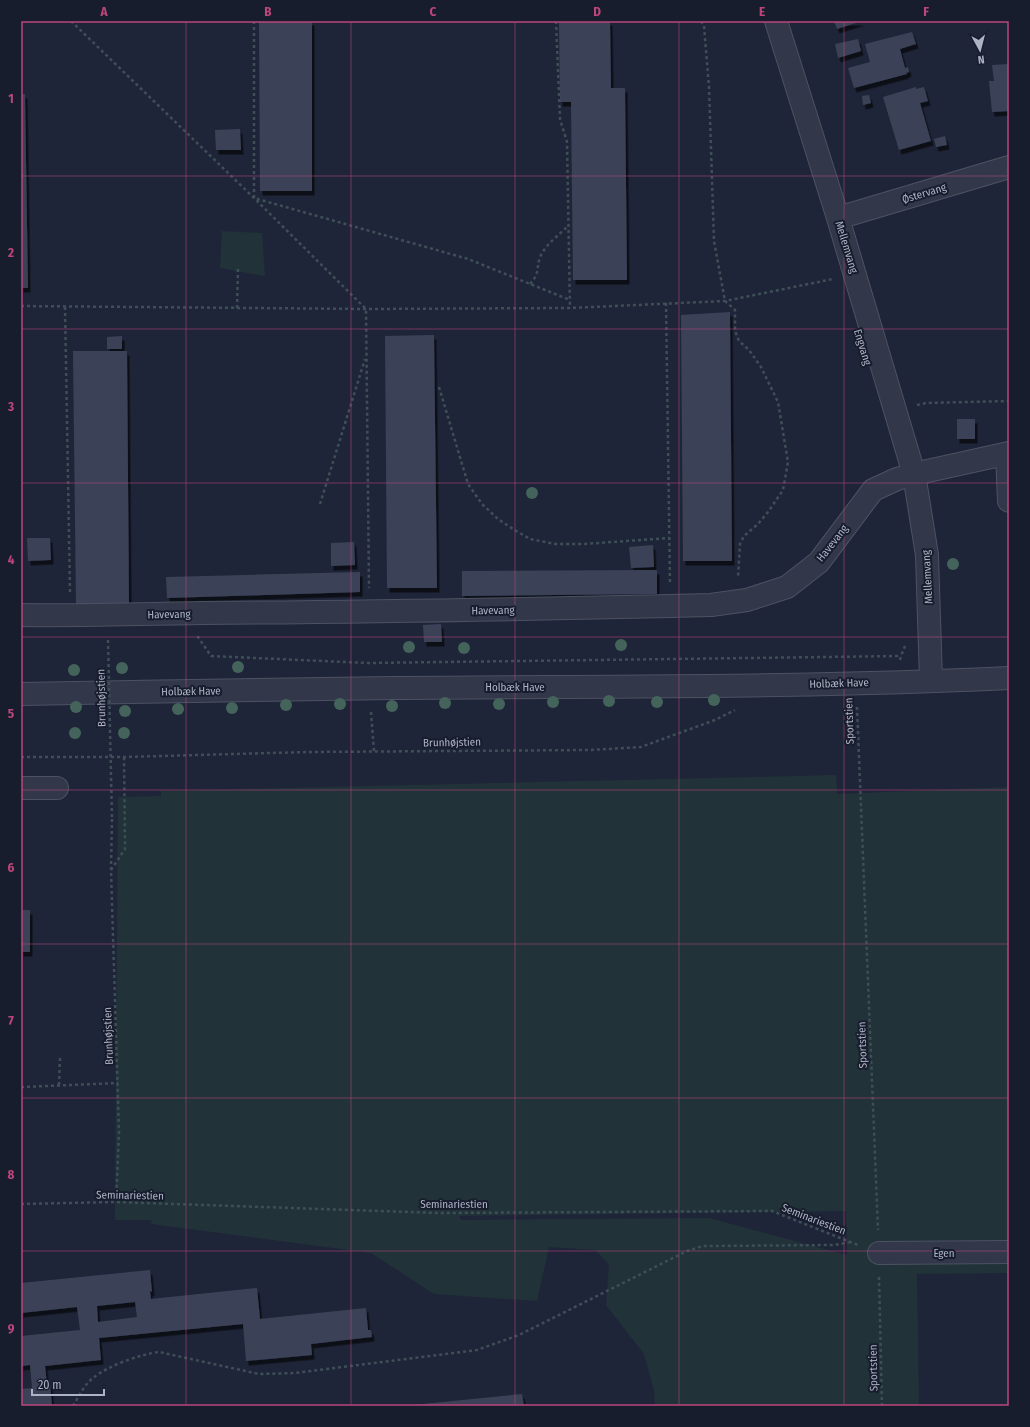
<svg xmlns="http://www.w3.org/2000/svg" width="1030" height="1427" font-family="'Fira Sans Condensed',sans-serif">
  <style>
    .green { fill: #213239; fill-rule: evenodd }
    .building { fill: #3b4258; fill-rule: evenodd; filter: url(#shadow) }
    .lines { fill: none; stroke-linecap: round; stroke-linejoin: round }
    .minor-casing { stroke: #4d5263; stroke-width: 24 }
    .path { stroke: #3e4f57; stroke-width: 2.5; stroke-dasharray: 3 3; stroke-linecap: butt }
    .minor { stroke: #323849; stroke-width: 22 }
    .path-bridge { stroke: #3e4f57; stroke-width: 2.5; stroke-dasharray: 3 3; stroke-linecap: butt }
    .tree { fill: #44645b }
    .grid { fill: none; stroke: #bc467b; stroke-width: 1; stroke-opacity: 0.55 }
    .labels { text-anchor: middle; stroke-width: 4; stroke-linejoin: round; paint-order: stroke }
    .street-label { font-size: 11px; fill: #adb2c5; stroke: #181d2d }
    .neatline { fill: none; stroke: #bc467b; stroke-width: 1.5 }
    .grid-label { font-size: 13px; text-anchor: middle; font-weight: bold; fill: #bc467b }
  </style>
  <defs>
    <filter id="shadow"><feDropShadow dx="2.5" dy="4.5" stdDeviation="0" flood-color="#0009"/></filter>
  </defs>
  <rect width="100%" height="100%" fill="#1f2538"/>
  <!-- green -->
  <path class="green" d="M222,231L262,233L265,276L220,268Z
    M836,775L837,794L1009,787V1273L917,1274L919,1406H655L654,1390L644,1354L606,1305L609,1265L596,1250L549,1247L537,1301L434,1294L371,1253L151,1224L152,1220H115L118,797L161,796V791ZM846,1211L847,1255L709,1218L461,1220L459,1216Z"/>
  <!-- building -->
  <path class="building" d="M259,21H312V191H260Z
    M559,21H610L611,88H625L627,280H573L571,102H560Z
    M834,21H862L837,29Z
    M912,32L916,44L900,49L905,68L908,67L909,72L906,73L907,74L854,88L848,68L870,62L865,44Z
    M858,39L861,51L838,58L835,44Z
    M1009,64V111L992,112L989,81H994L992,65Z
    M916,87V89L924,87L928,101L920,103L931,141L899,150L883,97Z
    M21,94H25L28,288H21Z
    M869,95L871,103L863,105L862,96Z
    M240,129L241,150H216L215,130Z
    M945,136L947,145L936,147L934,139Z
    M730,312L732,561H683L681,315Z
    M434,335L437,588H387L385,336Z
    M122,336V349H107V337Z
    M73,351H127L129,604L76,605Z
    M957,419H975V439H957Z
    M27,538H50L51,560L28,561Z
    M354,542L355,565L331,566V543Z
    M653,545L654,567L631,568L629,547Z
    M657,570V594L462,596V571Z
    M360,572V592L167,598L166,577Z
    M441,624L442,642H424L423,625Z
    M21,910H30V952H21Z
    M150,1270L152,1292L150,1291L151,1299L257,1288L260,1319L366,1308L368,1330H371L372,1337L311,1344L312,1355L246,1361L243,1324L99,1338L101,1360L45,1366L47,1384L50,1383L52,1406H21V1389L32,1388L30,1365L21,1366V1336L80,1330L77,1307L21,1313V1283ZM135,1302L137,1317L98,1322L97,1306Z
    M522,1394L524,1406H413V1405Z"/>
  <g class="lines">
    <!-- minor casing -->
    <g class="minor-casing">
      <path id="minor" d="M776,21L838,218L914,474L927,555L931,681
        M838,218L1009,167
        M1007,454L1009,501
        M21,615C81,616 141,614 201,613C371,612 541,609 711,605L747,600L787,587L819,562L873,490L897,479L914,474L1009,453
        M21,694C145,692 269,689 393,688C599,686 804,688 1009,678
        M21,788H57
        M879,1253L1009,1252"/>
    </g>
    <!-- path -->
    <path class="path" d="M71,21L254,198L366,309L369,588
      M254,21V198L468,259L570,300
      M556,21L560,119L567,142L570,308
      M701,21L704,26L709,87L714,241L725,301L735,310V331L739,341L749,350L761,367L778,402L788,462L783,490L768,512L758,524L744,536L740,544L738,578
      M530,284C540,273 536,269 540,257C545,245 559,235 568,226
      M666,303L670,584
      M21,306L366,309L570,308L725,301L833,279
      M65,307L70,592
      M237,308L238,268
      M439,387L468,484L482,504L498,519L513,529L530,539L555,544H584L669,538
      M917,405L926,403L1009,401
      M320,504L365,359
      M198,636V637L211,656L367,663
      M900,660L901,656L905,646
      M367,663L901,656
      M857,707L878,1230
      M371,712L374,751
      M21,757H124L308,752L590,750L641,747L715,720L735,710
      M112,819L111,870L119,1132L116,1202
      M111,870L125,849L124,757
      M59,1085L60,1058
      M21,1087L118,1083
      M21,1204L116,1202L438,1213L772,1211L858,1245
      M879,1277L882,1406
      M73,1406C79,1396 84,1385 93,1378C107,1366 141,1354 159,1352L259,1374L295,1373L477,1350L519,1335L687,1251L703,1246L834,1245L851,1242"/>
    <!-- minor -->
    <use href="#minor" class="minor"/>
    <!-- path-bridge -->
    <path class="path-bridge" d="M108,640L112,819"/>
  </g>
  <!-- trees -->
  <g class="tree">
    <circle cx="532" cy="493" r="6"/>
    <circle cx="953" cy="564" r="6"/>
    <circle cx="621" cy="645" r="6"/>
    <circle cx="409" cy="647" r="6"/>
    <circle cx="464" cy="648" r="6"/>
    <circle cx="238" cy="667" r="6"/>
    <circle cx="122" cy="668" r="6"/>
    <circle cx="74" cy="670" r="6"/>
    <circle cx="714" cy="700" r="6"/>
    <circle cx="609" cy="701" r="6"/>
    <circle cx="553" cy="702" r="6"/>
    <circle cx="657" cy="702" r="6"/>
    <circle cx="445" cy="703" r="6"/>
    <circle cx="340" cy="704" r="6"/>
    <circle cx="499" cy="704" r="6"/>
    <circle cx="286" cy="705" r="6"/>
    <circle cx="392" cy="706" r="6"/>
    <circle cx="76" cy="707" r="6"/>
    <circle cx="232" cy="708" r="6"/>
    <circle cx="178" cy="709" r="6"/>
    <circle cx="125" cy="711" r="6"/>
    <circle cx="75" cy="733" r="6"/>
    <circle cx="124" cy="733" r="6"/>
  </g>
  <!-- grid -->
  <path class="grid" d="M186,21V1406M351,21V1406M515,21V1406M679,21V1406M844,21V1406M21,176H1009M21,329H1009M21,483H1009M21,637H1009M21,790H1009M21,944H1009M21,1098H1009M21,1251H1009"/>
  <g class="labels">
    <!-- street labels -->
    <g class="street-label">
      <text transform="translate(924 193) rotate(-17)" y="4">Østervang</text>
      <text transform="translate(847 247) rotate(73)" y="4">Mellemvang</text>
      <text transform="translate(863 347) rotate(73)" y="4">Engvang</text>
      <text transform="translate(832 543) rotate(-52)" y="4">Havevang</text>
      <text transform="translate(927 577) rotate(-93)" y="4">Mellemvang</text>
      <text transform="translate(493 610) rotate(-1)" y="4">Havevang</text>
      <text transform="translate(169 614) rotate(-1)" y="4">Havevang</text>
      <text transform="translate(839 683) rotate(-2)" y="4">Holbæk Have</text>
      <text x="515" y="691">Holbæk Have</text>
      <text transform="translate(191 691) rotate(-1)" y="4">Holbæk Have</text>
      <text transform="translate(101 698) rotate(-91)" y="4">Brunhøjstien</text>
      <text transform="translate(849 721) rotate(-92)" y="4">Sportstien</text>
      <text transform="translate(452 742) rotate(-1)" y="4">Brunhøjstien</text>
      <text transform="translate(108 1036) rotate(-92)" y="4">Brunhøjstien</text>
      <text transform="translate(862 1045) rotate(-92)" y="4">Sportstien</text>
      <text transform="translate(130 1195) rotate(1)" y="4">Seminariestien</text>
      <text x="454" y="1208">Seminariestien</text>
      <text transform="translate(814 1219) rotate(21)" y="4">Seminariestien</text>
      <text x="944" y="1257">Egen</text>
      <text transform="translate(873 1368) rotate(-91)" y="4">Sportstien</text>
    </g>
  </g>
  <!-- border -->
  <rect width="1030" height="1427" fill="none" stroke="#181d2d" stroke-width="44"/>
  <!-- north arrow -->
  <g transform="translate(980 50) rotate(173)" stroke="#181d2d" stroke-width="3" paint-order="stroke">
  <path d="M0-3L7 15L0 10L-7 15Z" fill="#adb2c5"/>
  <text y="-6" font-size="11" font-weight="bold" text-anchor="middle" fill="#adb2c5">N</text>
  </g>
  <!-- scale -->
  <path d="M32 1389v6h72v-6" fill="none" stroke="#adb2c5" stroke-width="2"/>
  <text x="38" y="1389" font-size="12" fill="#adb2c5" stroke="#181d2d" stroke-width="3" paint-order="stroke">20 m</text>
  <rect x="22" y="22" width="986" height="1383" class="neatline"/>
  <g class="grid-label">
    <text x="104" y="16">A</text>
    <text x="268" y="16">B</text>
    <text x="433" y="16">C</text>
    <text x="597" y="16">D</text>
    <text x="762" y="16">E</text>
    <text x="926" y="16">F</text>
    <text x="11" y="103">1</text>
    <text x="11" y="257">2</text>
    <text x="11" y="411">3</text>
    <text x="11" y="564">4</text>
    <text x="11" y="718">5</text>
    <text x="11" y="872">6</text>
    <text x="11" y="1025">7</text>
    <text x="11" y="1179">8</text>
    <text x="11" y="1333">9</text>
  </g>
</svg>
